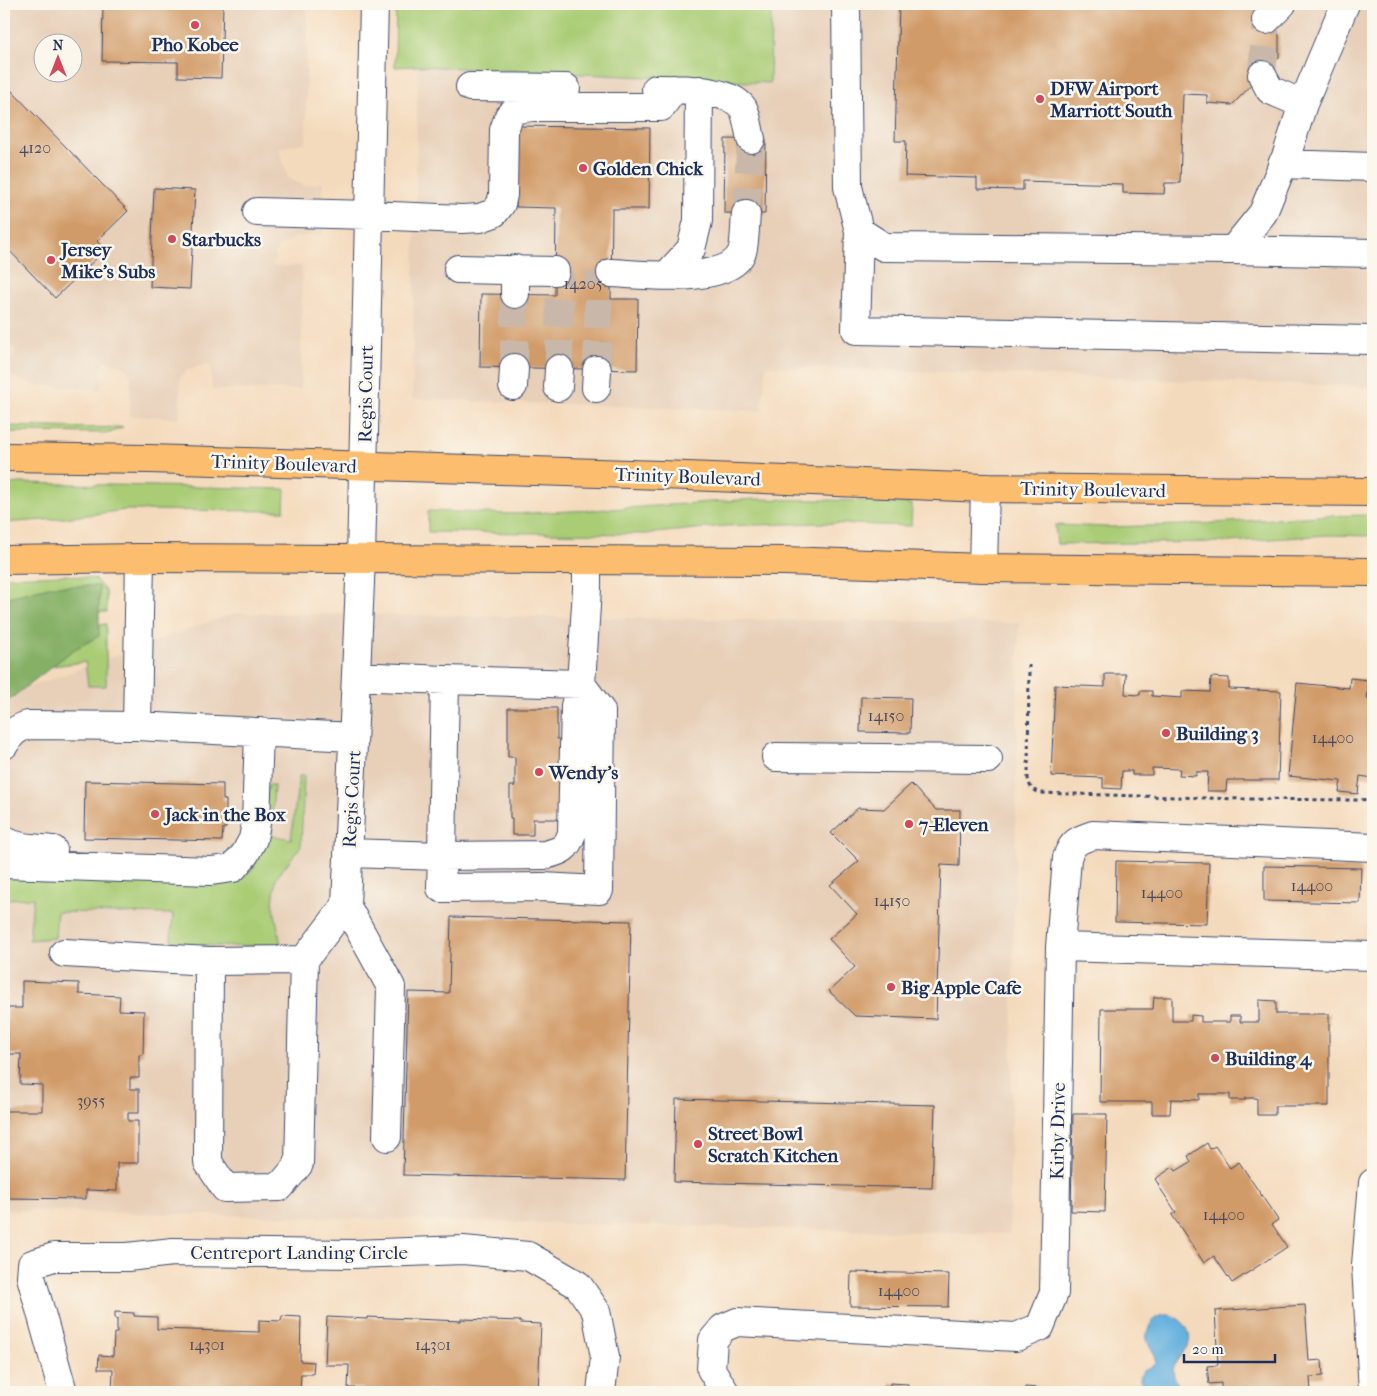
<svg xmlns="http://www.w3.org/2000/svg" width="1377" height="1396" font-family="'IM FELL French Canon',serif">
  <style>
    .built { fill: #e7cfb8; fill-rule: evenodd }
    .green { fill: #a9cc75; stroke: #627e6a }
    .forest { fill: #86b066; stroke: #507062 }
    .water { fill: #65b1de; stroke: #40709e }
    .building { fill: #d19b69 }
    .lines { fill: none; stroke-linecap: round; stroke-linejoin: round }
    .minor-tunnel { stroke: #c9b8a9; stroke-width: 28; stroke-dasharray: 28 14; stroke-linecap: butt }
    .minor-casing { stroke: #3c496c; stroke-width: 30 }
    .major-casing { stroke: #3c496c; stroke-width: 30 }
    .path { stroke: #3c496c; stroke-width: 3; stroke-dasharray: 4 4; stroke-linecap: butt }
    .minor { stroke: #fff; stroke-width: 28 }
    .major { stroke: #fcbd6e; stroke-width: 28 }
    .poi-dot { fill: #d1495b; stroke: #fbf7ec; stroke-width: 2 }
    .labels { text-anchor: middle; stroke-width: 5; stroke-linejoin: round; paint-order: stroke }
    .number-label { font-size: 16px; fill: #484a61 }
    .poi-label { font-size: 19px; font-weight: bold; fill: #1b2f5e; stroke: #fbf7ec; text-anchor: start }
    .street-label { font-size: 19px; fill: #1b2f5e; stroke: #fbf7ec }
  </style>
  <rect width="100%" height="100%" fill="#fbf7ec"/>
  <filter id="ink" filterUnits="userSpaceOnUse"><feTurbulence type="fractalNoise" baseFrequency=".02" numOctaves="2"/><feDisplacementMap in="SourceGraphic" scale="10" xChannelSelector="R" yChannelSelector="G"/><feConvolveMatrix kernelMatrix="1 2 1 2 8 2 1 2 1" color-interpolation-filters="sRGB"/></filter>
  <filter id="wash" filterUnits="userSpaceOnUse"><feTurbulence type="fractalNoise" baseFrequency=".0096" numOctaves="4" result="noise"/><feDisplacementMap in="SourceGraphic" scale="20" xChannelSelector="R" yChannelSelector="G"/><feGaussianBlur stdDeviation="1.12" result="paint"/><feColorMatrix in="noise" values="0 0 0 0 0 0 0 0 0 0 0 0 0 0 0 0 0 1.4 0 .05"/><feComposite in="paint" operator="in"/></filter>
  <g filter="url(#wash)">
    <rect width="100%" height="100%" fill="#f4dabc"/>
    <!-- built -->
    <path class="built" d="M4,4H307L306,142L279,148L288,178L305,186L323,182V235L297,236L277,248L273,266H302L301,389L212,390L211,366L207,364L187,370L180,378V418L130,416L131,378L127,369L115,363L103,360L101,389L37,385L22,381L4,373V371L17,351L4,343ZM42,42H72V72H42Z
      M771,4H1373V387L766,366L762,411L412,399L418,66L769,83Z
      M235,613L1019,623L1009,1234L4,1210V709L18,691Z"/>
    <!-- green -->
    <path class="green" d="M396,4H771L770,83L418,66L395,67Z
      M4,426L88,428L123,427L110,433L4,432Z
      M23,483L285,489L284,511L125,510L56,519L4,523V484Z
      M754,499L876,501L912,504L911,526L820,523L725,526L646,534L428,532V511L511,514L612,509Z
      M1373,515V536L1327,535L1230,542L1057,544L1055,525L1108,527L1185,525L1319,516Z
      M67,575L95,579L106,592L107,612L4,614V577Z
      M106,624V686H88L85,662L45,667L25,637Z
      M299,776H304L301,846L276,878L273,903L281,945C247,946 204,949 171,940L173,914L57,912L55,938L29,940L33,898L4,899V877L217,880L252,870L263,849L268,785H274L271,835L291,839Z"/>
    <!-- forest -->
    <path class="forest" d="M53,586H99V636L73,650L4,704V598Z"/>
    <!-- water -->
    <path class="water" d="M1169,1315C1183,1318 1195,1333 1187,1348C1182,1356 1174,1360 1173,1371C1173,1379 1180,1386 1183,1392H1158L1155,1388L1144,1387L1140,1380C1142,1365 1148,1371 1156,1364C1157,1352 1151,1352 1148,1342C1144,1333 1151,1319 1161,1316C1164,1315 1166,1315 1169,1315Z"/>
    <g id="blocks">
      <!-- building -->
      <path class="building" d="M103,4H223L221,78L178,77V62L102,61Z
        M899,4H1250L1279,35V57L1232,105L1207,103V95L1183,94L1180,183H1165L1164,194L1123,193V184L1023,181V190L977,189V178L905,176L906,141H895Z
        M4,83L128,211L97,241L105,250L55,298L4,245Z
        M518,126L650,128L649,209H612L611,299H638L637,370L480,367L481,294L555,295L556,208L516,207Z
        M725,139L766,140L765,214L724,213Z
        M154,188L195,190L190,289L150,287Z
        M1105,674H1126L1125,694L1140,695V691H1152V696L1182,698V691L1210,692L1211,677L1229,678V689L1281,691L1278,780H1227L1226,791H1207L1208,772H1196V776L1179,775L1180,769L1152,768V775H1132V771H1122L1121,789L1103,788V778L1051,776L1055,685L1105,687Z
        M1350,678L1369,680L1367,699H1373V778L1360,776L1358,794L1339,792L1341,781L1288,776L1297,683L1349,688Z
        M861,697L911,698L910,733L860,732Z
        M508,708H557V739H564L563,819H533V835H512V818H510V786H515V757H508Z
        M85,781L223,784V800H226V828H223L222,841L84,838Z
        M911,784L936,810H960L959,866L941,865L936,1019L855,1016L829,991L855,967L829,939L857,914L830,885L859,861L831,833L858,808L884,809Z
        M1116,861L1209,863L1207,924L1115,922Z
        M1264,866L1361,868L1360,903L1264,901Z
        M451,917L631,921L625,1180L403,1175L408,992L449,993Z
        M22,981L79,983V994L120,996L119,1010L144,1011L143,1055H139V1078H130V1089H139V1113H128V1121H138V1163H117V1191L86,1190V1199L4,1198V1111H42V1085L20,1084L21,1054H7V1008H22Z
        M1154,997H1172V1021H1191V1015L1201,1016V1022H1230V1016H1240V1022H1259V1000L1276,1001V1014H1329V1106H1275V1115H1257V1098H1245V1100H1230V1094H1199V1100L1171,1099L1170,1114H1152V1102H1100L1101,1009H1153Z
        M676,1099L935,1105L932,1188L674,1182Z
        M1073,1114H1107L1105,1212L1071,1211Z
        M1207,1143L1210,1149L1215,1146L1230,1168L1239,1162L1278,1220L1272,1224L1287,1247L1232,1283L1214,1256L1204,1263L1172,1215L1176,1212L1158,1185H1159L1155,1179L1173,1167L1176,1171L1191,1162L1188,1156Z
        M851,1272L949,1274L948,1307L850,1306Z
        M1305,1305L1309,1361L1322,1360L1323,1376L1310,1377L1311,1392H1221V1383L1209,1384L1207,1366L1218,1365L1215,1311Z
        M115,1312L134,1313V1316L157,1317V1329L259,1332V1320L281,1321L282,1316L301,1317L300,1361L314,1362L313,1374H301L300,1392H112L113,1369H98L99,1355L113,1356L114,1333H117V1319H115Z
        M327,1317L367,1319V1317L461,1321V1319L520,1321V1323L541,1324L538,1392H501L474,1390V1392H457V1391L427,1390V1392H403V1390L383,1389V1392H363V1388H348L349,1365H325Z
        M890,1383L908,1384V1392H890Z
        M1025,1387L1040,1388V1392H1025Z"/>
    </g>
  </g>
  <g filter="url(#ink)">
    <use href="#blocks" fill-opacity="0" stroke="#3c496c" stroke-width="1"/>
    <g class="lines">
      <!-- minor-tunnel -->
      <path class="minor-tunnel" d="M1262,75L1266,20
        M746,214L751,139
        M514,368L515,294
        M559,369L560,271
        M597,370L599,272"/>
      <!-- minor casing -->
      <g class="minor-casing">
        <path id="minor" d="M846,4L848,187L859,231L884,247L1233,250L1263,213L1287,154L1303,104L1345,4
          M1266,20L1282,4
          M1262,75L1270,90L1303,104
          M470,87L566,88
          M656,89C678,89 729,88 743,108C747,115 749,131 751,139
          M1282,164L1373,167
          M257,212L369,215L462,219L480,218L494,213L501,204L503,195L504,130L509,116L517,109L532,107H661L674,89
          M859,231L856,330L1373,340
          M1233,250L1373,253
          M458,269L555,271
          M611,273C640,274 729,286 742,252C745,244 745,223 746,214
          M667,275L691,249L698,221L699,90
          M515,294V269
          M513,386L514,368
          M558,387L559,369
          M596,388L597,370
          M140,558L137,726L353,737
          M983,568L985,488
          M4,745C11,734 15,729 28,725L137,726
          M776,757L988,759
          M4,840C18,849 37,848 53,850
          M348,853L442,856L441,888L542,887L599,890L601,711L581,684L445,680L356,676
          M442,856L545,855C561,851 567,849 572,833L575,706L581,684L587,589V560
          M442,856L445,680
          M4,864L211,871L233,868L245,854L253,839L256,823L259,732
          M346,905L361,559L374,4
          M346,905L391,987L387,1137
          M1060,947L1373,956
          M64,953L209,961L208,1162L225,1188L280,1187L299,1164L304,960L346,905
          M209,961L304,960
          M63,1392L31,1277L32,1264L54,1257H127L173,1252L353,1254L463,1250L528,1256L578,1285L596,1311L605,1357L601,1392
          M725,1392L711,1369L713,1340L723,1328L737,1322L1016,1337L1040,1327L1054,1293L1060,947L1067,858C1072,842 1078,840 1093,835L1373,847
          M1373,1392L1366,1265L1373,1183"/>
      </g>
      <!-- major casing -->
      <g class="major-casing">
        <path id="major" d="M4,457L149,459L662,475L985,488L1373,492
          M4,560L140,558L785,561L983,568L1373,572"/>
      </g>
      <!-- path -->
      <path class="path" d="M1029,664L1028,778C1029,787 1033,790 1040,793L1242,799L1356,800L1373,799"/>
      <!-- minor -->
      <use href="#minor" class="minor"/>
      <!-- major -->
      <use href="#major" class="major"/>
    </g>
  </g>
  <!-- markers -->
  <g class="poi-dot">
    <circle cx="195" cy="25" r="5"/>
    <circle cx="1040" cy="99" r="5"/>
    <circle cx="583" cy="168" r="5"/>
    <circle cx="172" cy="239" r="5"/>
    <circle cx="51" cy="260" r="5"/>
    <circle cx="1166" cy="733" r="5"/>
    <circle cx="539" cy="772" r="5"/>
    <circle cx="155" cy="814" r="5"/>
    <circle cx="909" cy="824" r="5"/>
    <circle cx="891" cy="987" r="5"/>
    <circle cx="1215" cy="1058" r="5"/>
    <circle cx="698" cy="1144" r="5"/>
  </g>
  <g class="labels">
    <!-- number labels -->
    <g class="number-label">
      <text x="35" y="153">4120</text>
      <text x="583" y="289">14205</text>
      <text x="886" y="721">14150</text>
      <text x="1333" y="743">14400</text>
      <text x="1312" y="891">14400</text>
      <text x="1162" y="898">14400</text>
      <text x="892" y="906">14150</text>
      <text x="91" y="1106">3955</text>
      <text x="1224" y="1220">14400</text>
      <text x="899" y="1296">14400</text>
      <text x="207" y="1350">14301</text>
      <text x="433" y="1350">14301</text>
    </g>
    <!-- poi labels -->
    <g class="poi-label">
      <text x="195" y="51" text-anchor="middle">Pho Kobee</text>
      <text x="1050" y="95">DFW Airport<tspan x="1050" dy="22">Marriott South</tspan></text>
      <text x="593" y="175">Golden Chick</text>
      <text x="182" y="246">Starbucks</text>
      <text x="61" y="256">Jersey<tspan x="61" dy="22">Mike's Subs</tspan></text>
      <text x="1176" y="740">Building 3</text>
      <text x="549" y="779">Wendy's</text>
      <text x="165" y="821">Jack in the Box</text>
      <text x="919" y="831">7-Eleven</text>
      <text x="901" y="994">Big Apple Cafe</text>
      <text x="1225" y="1065">Building 4</text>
      <text x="708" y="1140">Street Bowl<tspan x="708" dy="22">Scratch Kitchen</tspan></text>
    </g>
    <!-- street labels -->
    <g class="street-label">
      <text transform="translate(365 394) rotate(-89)" y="7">Regis Court</text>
      <text transform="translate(284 463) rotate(2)" y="7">Trinity Boulevard</text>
      <text transform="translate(688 476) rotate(2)" y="7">Trinity Boulevard</text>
      <text transform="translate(1093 489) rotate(1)" y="7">Trinity Boulevard</text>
      <text transform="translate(351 799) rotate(-87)" y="7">Regis Court</text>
      <text transform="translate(1057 1131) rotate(-89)" y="7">Kirby Drive</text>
      <text x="299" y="1259">Centreport Landing Circle</text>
    </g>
  </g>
  <!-- margin -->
  <rect width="1377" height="1396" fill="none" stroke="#fbf7ec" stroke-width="20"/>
  <!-- north arrow -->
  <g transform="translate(58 58)"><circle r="24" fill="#fbf7ec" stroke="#a1a7b3"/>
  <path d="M0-4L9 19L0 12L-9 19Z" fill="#d1495b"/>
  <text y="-8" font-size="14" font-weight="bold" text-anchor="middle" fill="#1b2f5e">N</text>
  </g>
  <!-- scale -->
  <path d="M1184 1354v8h91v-8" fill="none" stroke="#1b2f5e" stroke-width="2.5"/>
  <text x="1192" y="1354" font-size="15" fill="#1b2f5e" stroke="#fbf7ec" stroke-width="4" paint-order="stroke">20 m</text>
</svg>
